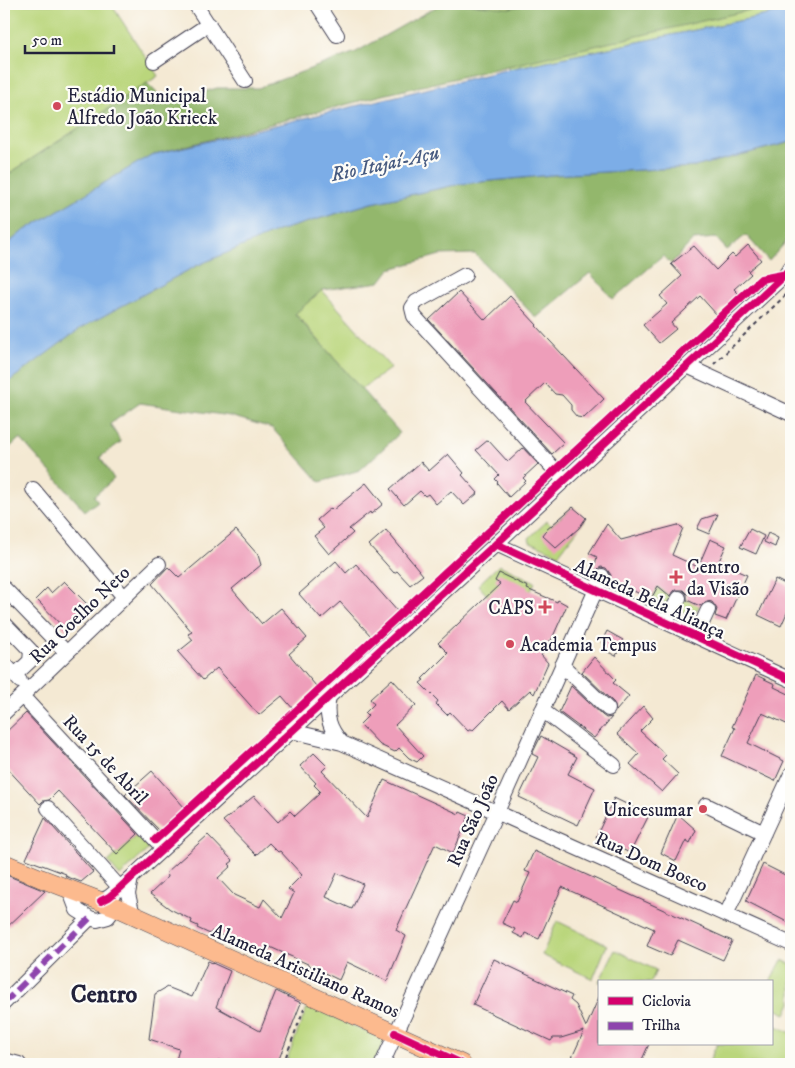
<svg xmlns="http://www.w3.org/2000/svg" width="795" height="1068" font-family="'IM FELL DW Pica',serif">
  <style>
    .green { fill: #bad67c; stroke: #6e7c5c }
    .forest { fill: #93b76c; stroke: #5a6c54 }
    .water { fill: #7bade7; stroke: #4e6891 }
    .building { fill: #ee9eba; fill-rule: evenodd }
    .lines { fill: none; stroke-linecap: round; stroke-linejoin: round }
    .minor-casing { stroke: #424052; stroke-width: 16 }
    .major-casing { stroke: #424052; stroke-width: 19 }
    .path { stroke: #424052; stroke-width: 2; stroke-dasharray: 4 4; stroke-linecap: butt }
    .minor { stroke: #fff; stroke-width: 14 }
    .major { stroke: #fcba8e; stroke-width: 18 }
    .quiet { stroke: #8e44ad; stroke-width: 6; stroke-dasharray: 12 6; stroke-linecap: butt }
    .cycleway-casing { stroke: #fdfcf7; stroke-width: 11 }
    .cycleway { stroke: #d6006c; stroke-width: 8 }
    .poi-dot { fill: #d1495b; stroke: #fdfcf7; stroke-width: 2 }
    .labels { text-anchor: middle; stroke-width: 4.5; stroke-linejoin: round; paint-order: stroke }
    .poi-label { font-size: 19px; fill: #22223b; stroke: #fdfcf7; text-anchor: start }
    .street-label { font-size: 19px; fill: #22223b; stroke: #fdfcf7 }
    .water-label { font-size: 20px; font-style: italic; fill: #465a80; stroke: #fdfcf7 }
    .district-label { font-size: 24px; font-weight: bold; fill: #22223b; stroke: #fdfcf7 }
  </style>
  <rect width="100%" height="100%" fill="#fdfcf7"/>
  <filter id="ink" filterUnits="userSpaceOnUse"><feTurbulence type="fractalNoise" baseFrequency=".02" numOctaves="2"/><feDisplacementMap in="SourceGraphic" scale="10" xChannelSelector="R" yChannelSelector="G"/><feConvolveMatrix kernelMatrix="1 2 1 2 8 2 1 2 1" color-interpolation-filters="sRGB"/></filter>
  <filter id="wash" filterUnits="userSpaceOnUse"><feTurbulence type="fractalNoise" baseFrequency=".0096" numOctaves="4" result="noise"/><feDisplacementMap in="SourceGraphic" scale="20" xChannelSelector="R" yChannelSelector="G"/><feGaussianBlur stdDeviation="1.12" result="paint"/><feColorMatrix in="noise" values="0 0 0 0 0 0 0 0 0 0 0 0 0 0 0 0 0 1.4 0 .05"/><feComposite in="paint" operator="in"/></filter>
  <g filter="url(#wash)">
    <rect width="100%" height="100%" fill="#f4e9d3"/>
    <!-- green -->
    <path class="green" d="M4,4H111L158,76L4,177Z
      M478,4H791V10L509,69Z
      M322,290L391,368L361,389L295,313Z
      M573,507L585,520L559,554L530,542L529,538L547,521L551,525Z
      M499,565L535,582L515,627L478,585Z
      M657,587L675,600L670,606L651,599Z
      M685,599L700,605L693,616L676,609Z
      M143,830L155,843L120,876L108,862Z
      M557,921L607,945L593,979L542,955Z
      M615,950L656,970L651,982H599Z
      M782,960L791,964V1003L786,1014L771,1007L770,982Z
      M308,1005L385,1040L374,1064H285Z
      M771,1023L791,1033V1064H708L717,1044H771Z"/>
    <!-- forest -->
    <path class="forest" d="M441,4H469L509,8L530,4H776L383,95L151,155L22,232L4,247V177L147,83L167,103L217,88H258L356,52Z
      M791,142V236L769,261L746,235L727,250L716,238L693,240L671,264L663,256L613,299L590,273L536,318L475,254L440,255L390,269L380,282L322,290L295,314L400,433L360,470L320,482L272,428L230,416L140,403L110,424L121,442L100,457L114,479L94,496L98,501L85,511L20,438L9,448L4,450V385L81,328L196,266L278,231L368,204L460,184L552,175L694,167Z"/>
    <!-- water -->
    <path class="water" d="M791,10V142L694,167L552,175L460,184L368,204L278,231L196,266L81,328L4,385V247L22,232L151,155L509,69Z"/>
    <g id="blocks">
      <!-- building -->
      <path class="building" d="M748,245L761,260L748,271L751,274L734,289L739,294L717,315L700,296L671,323L676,329L659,343L643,325L667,304L660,296L682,276L671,264L694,246L716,270L732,254L735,257Z
        M459,292L485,320L510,296L537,325L536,326L604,399L584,418L577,417L571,410V405L562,395L555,394L545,383L525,402L564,443L552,454L429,320Z
        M488,440L508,462L523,448L538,464L523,478L526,481L509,497L497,483L498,482L495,479L499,475L476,450Z
        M448,454L464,473L462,475L478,493L464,505L451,491L436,504L428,494L425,496L420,491L404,505L390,489L421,462L429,471Z
        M366,483L383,504L371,514L370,512L349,529L353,533L329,554L314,536L324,528L317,520L331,508L333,510Z
        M573,507L586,518L579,528L556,548L542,535L545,531Z
        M718,514L709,534L697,529L702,519Z
        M607,524L621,540L678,525L683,528L672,555L698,567L710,539L726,546L718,563L747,575L726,620L715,616L717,609L712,602L707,601L700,606L687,600V594L683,590H675L670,596L658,586L651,599L610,580L611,575L606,568L601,567L593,572L597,557L589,553Z
        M750,529L764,536L756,554L740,547Z
        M236,530L258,555L261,565L232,589L262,624L281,608L307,638L289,654L316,686L294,710L282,696L259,715L217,668L203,680L178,652L193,640L188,634L192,632L152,584L168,567L179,578Z
        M386,530L423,575L410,585L397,571L394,573L369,545Z
        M768,533L778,538L775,547L764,542Z
        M336,561L346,573L356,564L398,612L371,636L340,602L321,619L299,594Z
        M499,573L528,587L527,589L557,602L558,600L567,605L551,641H549L545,651L541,655L548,663L534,694L530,690L509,709L502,701L473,730L471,729L468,731L450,712L447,715L436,704L438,701L420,683L424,680L422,679L448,653L438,643L500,584L495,581Z
        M775,579L791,587V604L781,626L758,615Z
        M64,581L92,609L80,620L78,618L66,630L36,599L47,588L51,593Z
        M607,631L623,640L616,656L602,649L605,646L601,643Z
        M594,657L616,680L613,683L629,696L616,711L614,703L582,672Z
        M756,675L775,684L774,687L791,695V726L762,713L748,743L784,761L775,781L722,756L735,728L732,727Z
        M392,679L416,705L395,725L423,756L417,762L409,758L399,748L395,752L380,745L360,724L368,716L365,713L374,704L370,699Z
        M571,686L602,715L606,718L612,717L594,738L559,712Z
        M643,706L653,718L640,731L666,755L662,759L678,774L662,792L630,764L639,754L617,734Z
        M26,713L138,834L117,854L58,791L49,800L43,801L40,804L4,765V734Z
        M541,736L577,757L568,774L595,788L578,825L519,797L538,757L532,754Z
        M314,753L327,766L322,771L367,818L384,780L459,814L460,812L469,816L453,853L435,844L396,930L406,936L387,981L347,962L339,980L310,966V965L270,947L266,955L216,933L212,931L210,934L197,928L198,926L191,923L192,920L170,909L150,894L168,877L167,872L208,835L233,861L229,864L231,866L218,878L234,895L260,907L264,899L282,918L294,893L288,889L302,875L280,851L278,852L269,843L256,855L223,821L254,796L278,822L290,811L295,816L319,794L318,793L320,791L314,785L316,783L300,766ZM337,873L363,884L352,909L326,897Z
        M152,771L185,808L160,831L125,795Z
        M614,798L649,815L630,853L596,837Z
        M678,814L696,830L690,843L686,840L676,861L661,853Z
        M45,818L93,872L81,882L65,876L66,874L26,859Z
        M534,851L732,941L723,960L678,940L670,956L647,946L654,929L562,887L539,939L525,933L523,938L513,933L515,929L502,923L513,900L517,902L530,873L525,871Z
        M763,864L791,878V924L746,901Z
        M4,874L45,891L4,930Z
        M494,959L572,996L570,1000L576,1005L586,1027L599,997V1044H649L640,1064H569L584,1031L561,1038H553L551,1041L473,1005Z
        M208,961L230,971L216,1007L260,1031L276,991L301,1003L277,1064H236L218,1060L217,1064H175L179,1049L149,1039L155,994L167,987L192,997Z"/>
    </g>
  </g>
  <g filter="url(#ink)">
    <use href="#blocks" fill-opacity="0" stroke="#424052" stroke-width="1"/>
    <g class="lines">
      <!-- minor casing -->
      <g class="minor-casing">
        <path id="minor" d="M195,4L245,81
          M317,4L337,35
          M154,61L209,24
          M465,275L416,302L412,308L414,316L564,480
          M687,366L791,414
          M33,489L124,597
          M496,544L791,680
          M4,588L66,652
          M665,622L679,598
          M4,623L31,651L30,661L15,675
          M696,636L708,610
          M4,663L20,681
          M562,665L608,709
          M22,696L163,848
          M329,697C325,715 329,729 342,743
          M542,710L614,765
          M4,713L159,564
          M291,731L342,743L791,944
          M706,805L764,833
          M48,808L120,888
          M131,878L128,894L133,915
          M69,889L77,910L90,918L97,920L108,917L116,907
          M101,901L109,897L120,888L496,544L786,274L791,267
          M726,915L791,774
          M4,1003L90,918
          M4,1060L19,1064
          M382,1064L497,812L602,576"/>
      </g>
      <!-- major casing -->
      <g class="major-casing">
        <path id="major" d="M4,863L40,878L116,907L462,1064"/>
      </g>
      <!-- path -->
      <path class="path" d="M714,364L791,290
        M283,1064L304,1009"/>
      <!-- minor -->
      <use href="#minor" class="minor"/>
      <!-- major -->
      <use href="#major" class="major"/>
      <!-- quiet -->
      <path class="quiet" d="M4,1003L90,918"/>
      <!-- cycleway casing -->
      <g class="cycleway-casing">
        <path id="cycleway" d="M496,544L791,680
          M155,840L297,710L761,279L787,274
          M101,901L109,897L120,888L496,544L786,274L791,267
          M395,1033L462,1064"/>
      </g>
      <!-- cycleway -->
      <use href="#cycleway" class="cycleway"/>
    </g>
  </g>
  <!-- markers -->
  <g class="poi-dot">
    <circle cx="57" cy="106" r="5"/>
    <path d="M673.5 569.5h5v5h5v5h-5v5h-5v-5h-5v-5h5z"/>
    <path d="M542.5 599.5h5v5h5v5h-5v5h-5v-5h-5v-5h5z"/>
    <circle cx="510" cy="644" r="5"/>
    <circle cx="703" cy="809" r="5"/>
  </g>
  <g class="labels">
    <!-- poi labels -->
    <g class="poi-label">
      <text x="67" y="102">Estádio Municipal<tspan x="67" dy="22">Alfredo João Krieck</tspan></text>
      <text x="687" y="573">Centro<tspan x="687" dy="22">da Visão</tspan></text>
      <text x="534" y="614" text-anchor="end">CAPS</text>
      <text x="520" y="651">Academia Tempus</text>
      <text x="693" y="816" text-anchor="end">Unicesumar</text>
    </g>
    <!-- street labels -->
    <g class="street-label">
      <text transform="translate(650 598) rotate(25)" y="7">Alameda Bela Aliança</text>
      <text transform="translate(79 614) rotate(-44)" y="7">Rua Coelho Neto</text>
      <text transform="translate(106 759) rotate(47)" y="7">Rua 15 de Abril</text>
      <text transform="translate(472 820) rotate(-66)" y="7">Rua São João</text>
      <text transform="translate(652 861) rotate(24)" y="7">Rua Dom Bosco</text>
      <text transform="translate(306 970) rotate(24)" y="7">Alameda Aristiliano Ramos</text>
    </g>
    <!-- water labels -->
    <g class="water-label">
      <text transform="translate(385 163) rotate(-12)" y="7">Rio Itajaí-Açu</text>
    </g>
    <!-- district labels -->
    <g class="district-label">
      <text x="104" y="1002">Centro</text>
    </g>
  </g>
  <!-- margin -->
  <rect width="795" height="1068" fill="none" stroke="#fdfcf7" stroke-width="20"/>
  <!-- legend -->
  <rect x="598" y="980" width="175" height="65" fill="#fdfcf7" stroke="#a5a5ac"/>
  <rect x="608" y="997" width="25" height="8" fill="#d6006c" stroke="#a5a5ac"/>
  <text x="642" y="1006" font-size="15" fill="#22223b">Ciclovia</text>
  <rect x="608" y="1022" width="25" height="8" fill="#8e44ad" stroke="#a5a5ac"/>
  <text x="642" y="1030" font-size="15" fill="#22223b">Trilha</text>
  <!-- scale -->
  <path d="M25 45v8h89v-8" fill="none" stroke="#22223b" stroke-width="2.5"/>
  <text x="32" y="45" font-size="15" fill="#22223b" stroke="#fdfcf7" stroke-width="4" paint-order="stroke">50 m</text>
</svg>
